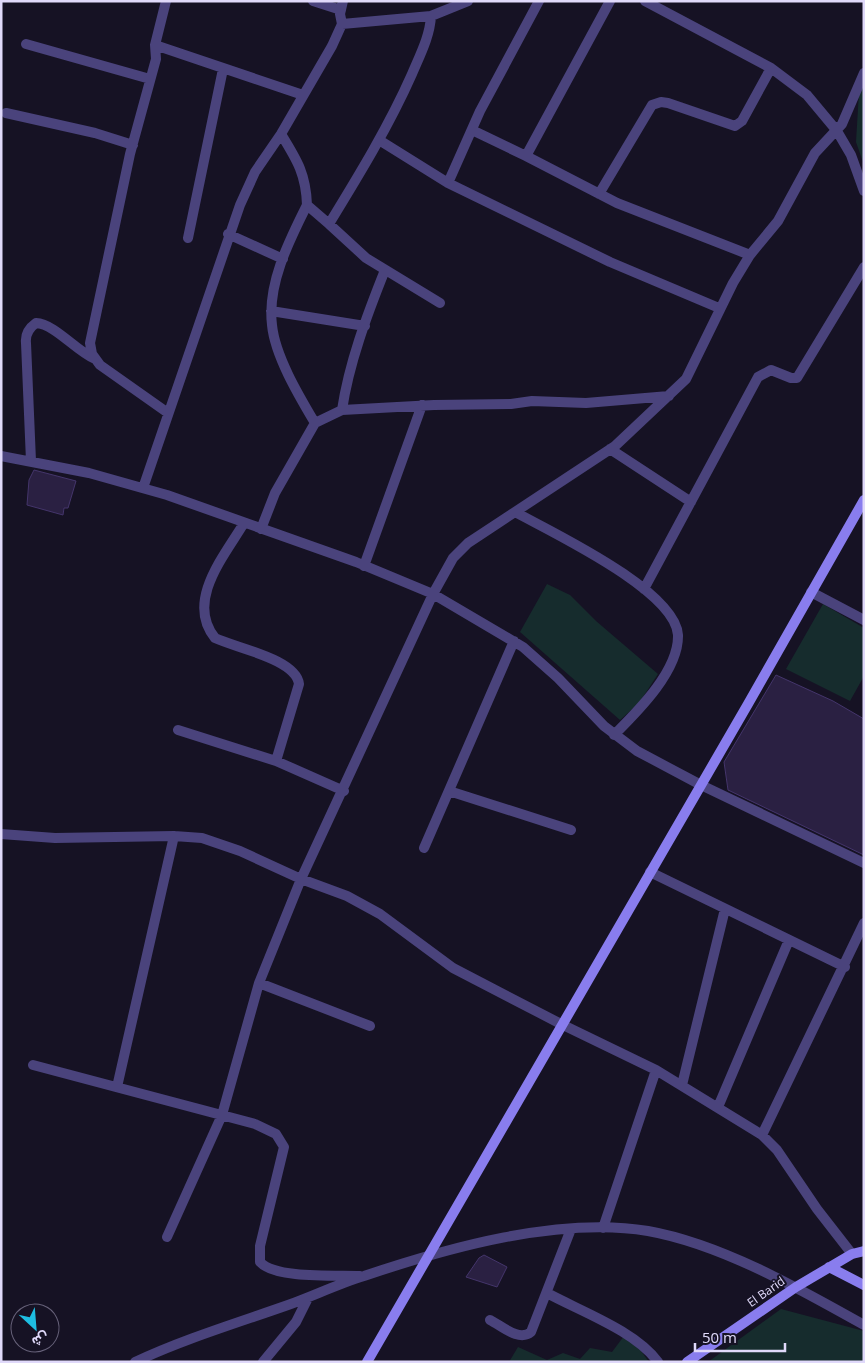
<svg xmlns="http://www.w3.org/2000/svg" width="865" height="1363" font-family="'Open Sans',Vazirmatn,sans-serif">
  <style>
    .green { fill: #162c2d }
    .building { fill: #2a2042; stroke: #44356b }
    .lines { fill: none; stroke-linecap: round; stroke-linejoin: round }
    .street { stroke: #4a437c; stroke-width: 10 }
    .secondary { stroke: #897dee; stroke-width: 10 }
    .labels { text-anchor: middle; stroke-width: 4; stroke-linejoin: round; paint-order: stroke }
    .street-label { font-size: 12px; fill: #e0d9fa; stroke: #161224 }
  </style>
  <rect width="100%" height="100%" fill="#161224"/>
  <!-- green -->
  <path class="green" d="M864,80V165L856,142L859,92Z
    M547,584L570,595L596,621L658,674L639,703L620,720L520,632Z
    M823,604L864,628V676L850,701L786,669Z
    M781,1309L864,1331V1362H708Z
    M624,1336L641,1351L649,1362H509L518,1347L547,1360L563,1353L580,1359L590,1348L612,1352Z"/>
  <!-- building -->
  <path class="building" d="M34,470L76,481L68,508H64L63,515L27,505L29,480Z
    M776,675L833,701L864,719V855L728,790L724,762Z
    M484,1255L507,1267L497,1287L466,1277L479,1258Z"/>
  <g class="lines">
    <!-- street -->
    <path class="street" d="M166,1L155,45L156,59L130,154L90,343L92,354L100,365L168,413
      M313,1L341,10
      M645,1L771,68L807,95L837,131L851,155L864,191
      M342,24L431,16L468,1
      M26,44L150,79
      M155,45L303,95
      M6,113L95,133L133,145
      M472,130L526,156L610,1
      M281,134C297,160 306,174 307,205L329,224C359,175 389,126 412,74C420,55 430,36 431,16
      M379,140L448,183L610,262L719,308
      M526,156L617,203L750,255
      M448,183L480,111L539,1
      M599,194L652,105L661,102L668,103L735,126L742,121L771,68
      M307,205C289,241 267,284 272,325C275,356 299,396 315,423
      M329,224L366,258L440,303
      M228,234L283,259
      M188,238L223,69
      M271,311L365,326
      M342,410L434,405L511,404L532,401L586,403L669,396
      M610,449L691,502
      M1,456L89,473L167,495L356,562L433,594L523,647L558,678L604,726L637,751L701,785L864,863
      M31,461L26,343C25,334 29,328 36,323C55,324 76,351 95,359
      M143,488L240,205L255,172L281,134L332,46L342,24L340,14L343,1
      M515,512C551,532 675,590 678,635C679,671 637,712 614,735
      M244,523C225,555 185,601 215,638C236,648 296,659 299,684L276,761
      M261,529L275,493L315,423L342,410C349,363 367,315 385,270
      M364,566L422,405
      M644,589L758,377L771,370L791,378H797L864,267
      M811,592L864,620
      M178,730L276,761L344,791
      M449,791L571,830
      M1,834L55,838L174,836L202,838L240,851L301,879L347,896L380,914L453,968L561,1024L656,1070L762,1135L777,1150L817,1209L852,1254
      M424,848L514,641
      M650,872L845,967
      M259,983L370,1026
      M33,1065L255,1124L276,1134L284,1147L260,1246V1262C275,1279 337,1275 360,1276
      M682,1085L725,909
      M117,1087L174,836
      M718,1107L789,940
      M762,1135L864,923
      M603,1228L656,1070
      M167,1237L222,1115L259,983L301,879L433,594L453,558L468,543L615,446L686,379L733,283L750,255L778,221L815,153L842,124L864,73
      M547,1293C580,1311 636,1331 658,1362
      M490,1320C502,1326 519,1342 531,1332L571,1229
      M135,1362C184,1339 237,1323 288,1305C313,1296 338,1284 364,1276C447,1248 560,1216 648,1231C721,1244 800,1289 864,1325
      M263,1362L296,1322L308,1298"/>
    <!-- secondary -->
    <path class="secondary" d="M829,1267L864,1285
      M367,1362L748,704L864,500
      M687,1362L796,1287L852,1254L864,1251"/>
  </g>
  <g class="labels">
    <!-- street labels -->
    <g class="street-label">
      <text transform="translate(766 1292) rotate(-35)" y="4">El Barid</text>
    </g>
  </g>
  <!-- border -->
  <rect width="865" height="1363" fill="none" stroke="#e0d9fa" stroke-width="5"/>
  <!-- north arrow -->
  <g transform="translate(35 1328) rotate(154)"><circle r="24" fill="#161224" stroke="#67627a"/>
  <path d="M0-4L9 19L0 12L-9 19Z" fill="#1ebde1"/>
  <text y="-8" font-size="14" font-weight="bold" text-anchor="middle" fill="#e0d9fa">ش</text>
  </g>
  <!-- scale -->
  <path d="M695 1343v8h90v-8" fill="none" stroke="#e0d9fa" stroke-width="2.5"/>
  <text x="702" y="1343" font-size="15" fill="#e0d9fa" stroke="#161224" stroke-width="4" paint-order="stroke">50 m</text>
</svg>
